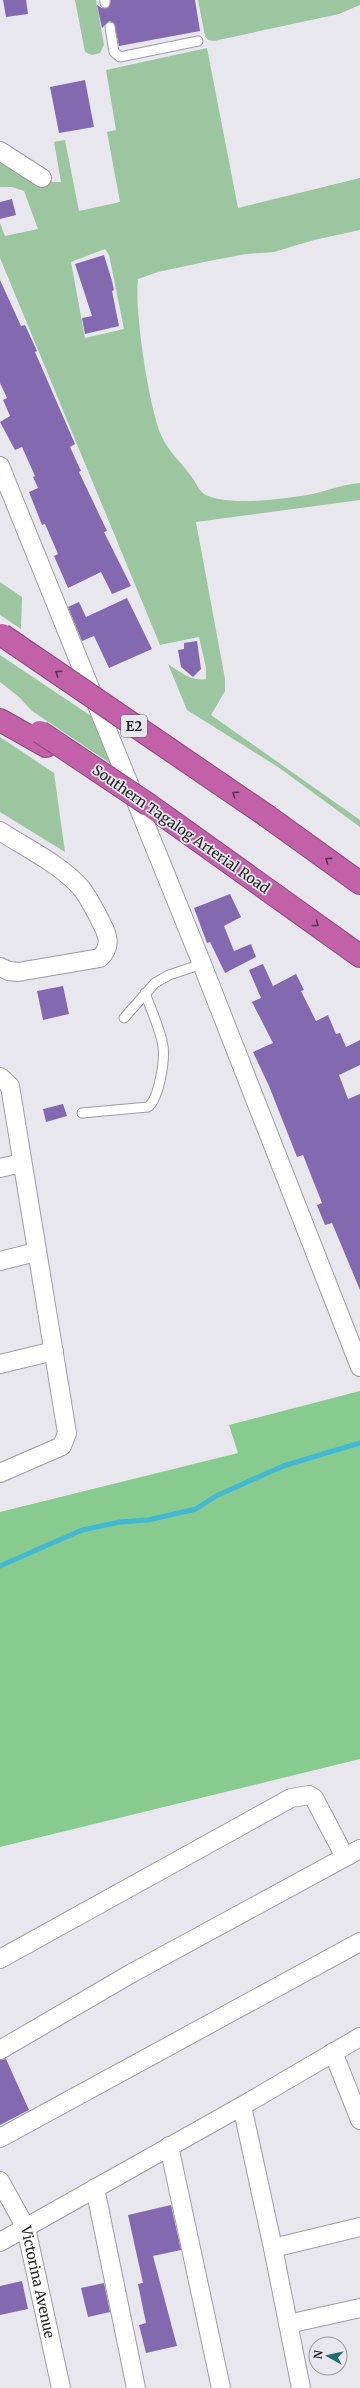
<svg xmlns="http://www.w3.org/2000/svg" width="360" height="2388" font-family="Merriweather,serif">
  <style>
    .green { fill: #9cc69f; fill-rule: evenodd }
    .forest { fill: #88cb8f }
    .lines { fill: none; stroke-linecap: round; stroke-linejoin: round }
    .stream { stroke: #42b8d2; stroke-width: 5 }
    .building { fill: #8269b0 }
    .lane-casing { stroke: #9e9ca3; stroke-width: 11 }
    .street-casing { stroke: #9e9ca3; stroke-width: 20 }
    .highway-casing { stroke: #894a79; stroke-width: 24 }
    .lane { stroke: #fff; stroke-width: 9 }
    .street { stroke: #fff; stroke-width: 18 }
    .highway { stroke: #c261a8; stroke-width: 22 }
    .highway-bridge-casing { stroke: #894a79; stroke-width: 24; stroke-linecap: butt }
    .highway-bridge { stroke: #c261a8; stroke-width: 22 }
    .oneway { stroke: #583550 }
    .labels { text-anchor: middle; stroke-width: 3.5; stroke-linejoin: round; paint-order: stroke }
    .shield { fill: #e9e7ee; stroke: #5c5a5e; stroke-width: 1 }
    .shield-label { font-size: 13px; font-weight: bold; fill: #1f1e21 }
    .street-label { font-size: 14px; fill: #1f1e21; stroke: #e9e7ee }
  </style>
  <rect width="100%" height="100%" fill="#e9e7ee"/>
  <!-- green -->
  <path class="green" d="M75,0H96L104,45L100,53L92,55L85,52Z
    M198,0H360V5L339,14L214,41L208,40L205,36Z
    M207,48L238,208L360,178V230L314,240L274,252L246,254L209,261L158,272L138,279C134,309 149,409 162,437C169,452 181,462 191,476C201,490 199,495 219,499C244,504 282,499 307,495C325,492 342,484 360,483V500L196,522L225,679V691L211,715L360,820V827L278,767L187,710L168,664C179,671 191,682 206,679V668L199,637L160,645L0,258V223L5,236L38,229L24,191L12,187H0V158L46,182H61L54,142L65,140L79,211L120,202L107,132L116,130L106,70ZM105,249L109,255L124,329L85,338L71,262Z
    M0,582L22,597L21,629L0,615Z
    M0,655L100,722L114,766L32,711L19,697L0,682Z
    M0,737L54,773L65,852L0,812Z"/>
  <!-- forest -->
  <path class="forest" d="M360,1391V1759L0,1847V1512L238,1453L229,1425Z"/>
  <g class="lines">
    <!-- stream -->
    <path class="stream" d="M0,1566L82,1530L120,1522L148,1520L196,1509L216,1496L283,1466L360,1443"/>
  </g>
  <!-- building -->
  <path class="building" d="M3,0H26L28,14L6,17Z
    M111,0H195L200,31L119,46L114,23L109,21L102,28L97,5L102,8H108Z
    M85,80L94,127L59,133L50,87Z
    M12,199L16,215L0,219V202Z
    M104,255L112,281L114,290L112,291L119,326L85,334L82,318L92,316L75,264Z
    M0,280L21,326L25,325L37,351L35,352L75,444L70,447L81,471L79,472L107,531L104,532L131,586L112,594L101,572L68,588L54,556L58,554L45,524L42,525L29,492L38,488L33,477L35,476L22,447L15,450L0,422L10,416L3,400L7,398L0,383Z
    M127,598L152,649L109,668L94,636L82,641L68,607L79,602L86,617Z
    M197,641L201,669L193,677L181,667L178,650L184,649V643Z
    M230,894L241,917L224,926L234,951L251,944L256,957L225,973L210,942L207,943L194,908Z
    M263,964L273,986L296,974L304,990L301,991L316,1021L328,1015L336,1034L340,1033L346,1047L360,1040V1065L339,1075L348,1099L360,1094V1290L332,1223L325,1225L317,1205L322,1203L303,1155L297,1157L269,1086L253,1052L273,1043L252,1002L261,998L249,970Z
    M63,986L69,1014L43,1020L37,991Z
    M63,1104L67,1116L46,1122L43,1109Z
    M6,2059L29,2110L0,2125V2060Z
    M171,2205L181,2250L153,2256L177,2346L146,2353L139,2325L146,2323L138,2284L143,2283L128,2215Z
    M22,2281L28,2309L0,2315V2286Z
    M104,2283L110,2312L88,2317L81,2288Z"/>
  <g class="lines">
    <!-- lane casing -->
    <g class="lane-casing">
      <path id="lane" d="M105,0V3
        M110,27L114,52L120,57L198,41
        M124,1018L155,983L169,975L202,964
        M82,1113L148,1107C159,1099 165,1060 163,1046C160,1028 151,1010 145,993"/>
    </g>
    <!-- street casing -->
    <g class="street-casing">
      <g id="street">
        <path d="M0,151L42,178"/>
        <path d="M0,466L202,964L360,1367"/>
        <path d="M0,831C26,848 60,864 81,888C89,898 95,910 101,922C108,935 112,946 100,958L18,972L9,971L0,967"/>
        <path d="M0,1077L10,1086L67,1433L62,1446L0,1473"/>
        <path d="M0,1168L22,1163"/>
        <path d="M0,1261L36,1252"/>
        <path d="M0,1364L54,1351"/>
        <path d="M0,1959L291,1798L309,1795L314,1798L345,1857"/>
        <path d="M0,2050L132,1973L360,1849"/>
        <path d="M333,2052L360,2120"/>
        <path d="M242,2106L273,2248L301,2388"/>
        <path d="M0,2138L360,1942"/>
        <path d="M169,2146L221,2388"/>
        <path id="s1" d="M0,2181L26,2228L61,2388"/>
        <path d="M95,2188L136,2388"/>
        <path d="M0,2242L242,2106L360,2037"/>
        <path d="M273,2248L360,2227"/>
        <path d="M288,2324L360,2308"/>
      </g>
    </g>
    <!-- highway casing -->
    <g class="highway-casing">
      <path id="highway" d="M0,720L46,746
        M149,805L360,956
        M267,816L360,883"/>
    </g>
    <!-- lane -->
    <use href="#lane" class="lane"/>
    <!-- street -->
    <use href="#street" class="street"/>
    <!-- highway -->
    <use href="#highway" class="highway"/>
    <!-- highway-bridge casing -->
    <g class="highway-bridge-casing">
      <path id="highway-bridge" d="M2,635L267,816
        M40,732L149,805"/>
    </g>
    <!-- highway-bridge -->
    <use href="#highway-bridge" class="highway-bridge"/>
  </g>
  <!-- one-way arrows -->
  <defs><path id="oneway-chevron" d="M-2-3.5L2.5 0L-2 3.5" fill="none" stroke-width="1.6" stroke-linecap="round" stroke-linejoin="round"/></defs>
  <g class="oneway">
    <use href="#oneway-chevron" transform="translate(58 673) rotate(-146)"/>
    <use href="#oneway-chevron" transform="translate(235 794) rotate(-146)"/>
    <use href="#oneway-chevron" transform="translate(328 860) rotate(-144)"/>
    <use href="#oneway-chevron" transform="translate(316 924) rotate(36)"/>
  </g>
  <g class="labels">
    <!-- shield labels -->
    <rect class="shield" x="121" y="715" width="26" height="22" rx="3"/>
    <g class="shield-label">
      <text x="134" y="731">E2</text>
    </g>
    <!-- street labels -->
    <g class="street-label">
      <text transform="translate(181 829) rotate(35)" y="5">Southern Tagalog Arterial Road</text>
      <text dy="5" stroke="none"><textPath href="#s1" startOffset="109">Victorina Avenue</textPath></text>
    </g>
  </g>
  <!-- north arrow -->
  <g transform="translate(328 2356) rotate(278)"><circle r="19" fill="#e9e7ee" stroke="#98979c"/>
  <path d="M0-3L7 15L0 10L-7 15Z" fill="#206d6f"/>
  <text y="-6" font-size="11" font-weight="bold" text-anchor="middle" fill="#1f1e21">N</text>
  </g>
</svg>
